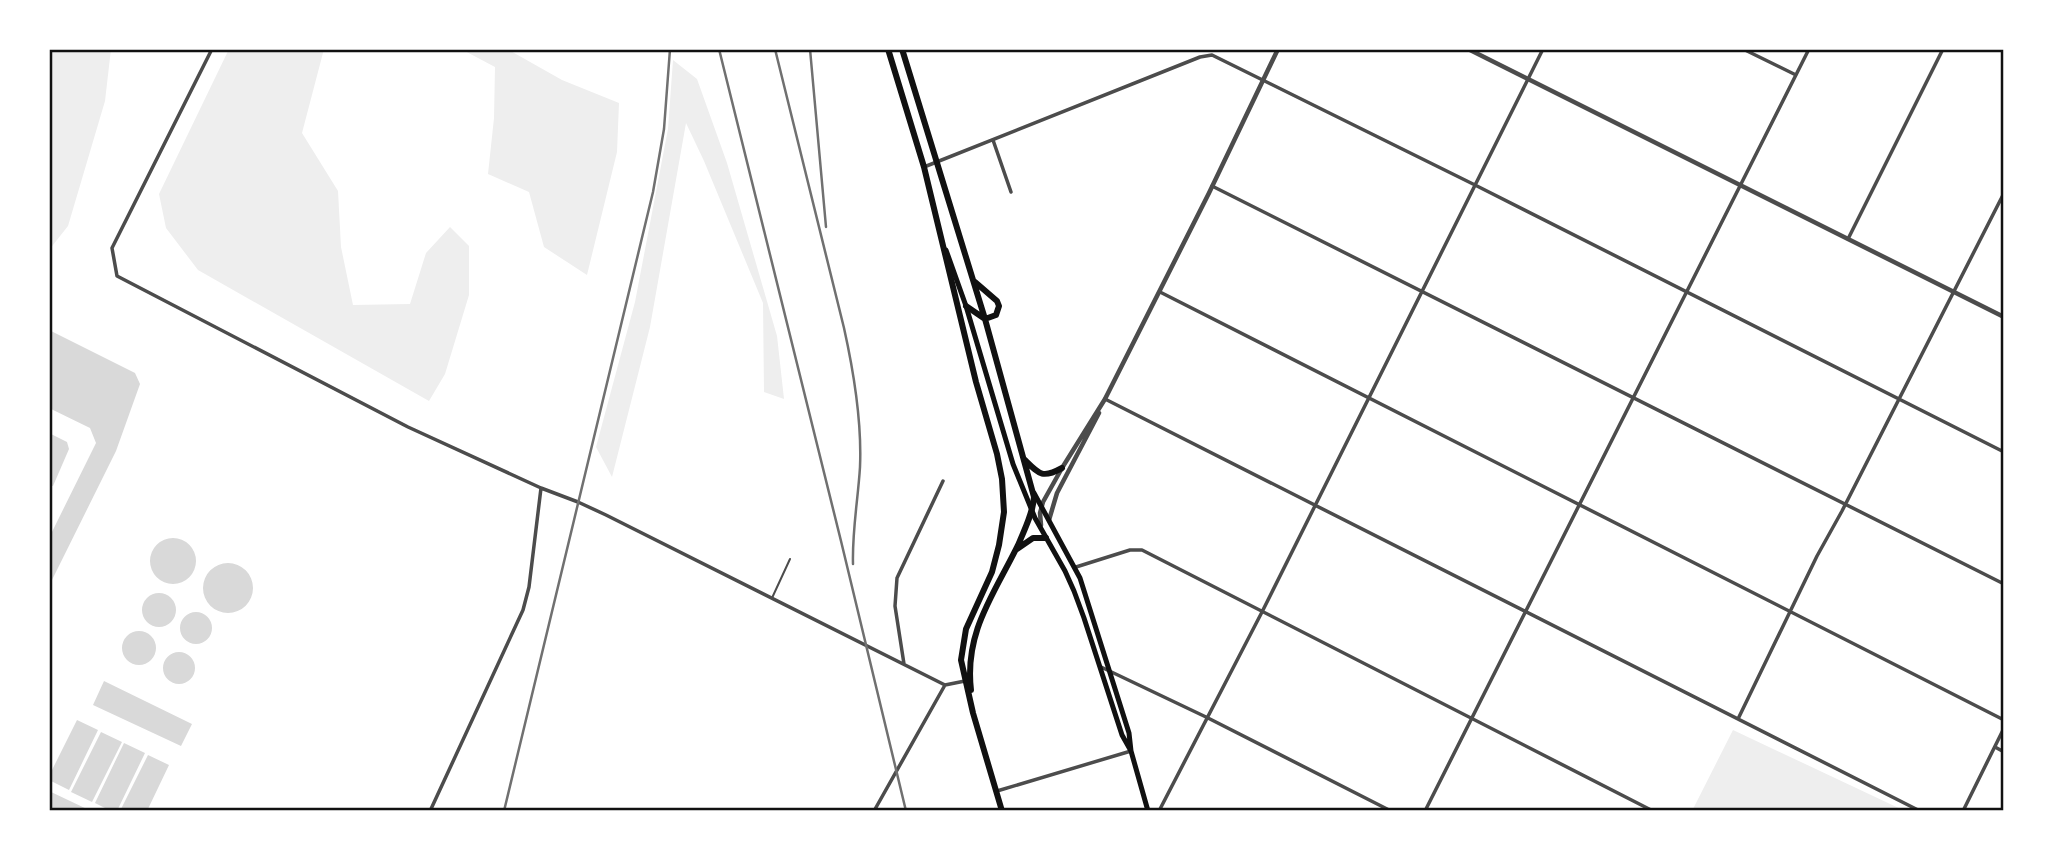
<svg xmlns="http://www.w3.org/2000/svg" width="2053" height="860" font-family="Cabin,sans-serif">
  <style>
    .green { fill: #eee }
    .water { fill: #d9d9d9 }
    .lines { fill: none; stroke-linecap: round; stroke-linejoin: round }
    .service { stroke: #4c4c4c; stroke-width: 2 }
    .minor { stroke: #4c4c4c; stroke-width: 3.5 }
    .tertiary { stroke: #4c4c4c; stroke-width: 4.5 }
    .secondary { stroke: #111; stroke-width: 5 }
    .primary { stroke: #111; stroke-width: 6 }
    .rail { stroke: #707070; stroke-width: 2.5 }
    .neatline { fill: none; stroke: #111; stroke-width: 2.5 }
  </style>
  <rect width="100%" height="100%" fill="#fff"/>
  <!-- green -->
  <path class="green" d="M49,49H111L105,101L68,226L49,250Z
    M229,49H324L302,133L338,191L341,247L353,305L410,304L426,253L450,227L469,246V295L445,374L429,401L198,270L166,228L159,194Z
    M461,49H507L562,80L619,103L617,152L587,275L544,247L529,192L488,174L494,118L495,67Z
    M673,60L697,79L727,163L777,336L784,399L764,392L763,303L704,161L686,123L650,327L612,477L596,447L635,302L668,129Z
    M1733,730L1905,811H1692Z"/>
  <!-- water -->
  <path class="water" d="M49,330L135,373L140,384L116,451L49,586V538L96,443L90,428L49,408Z
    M49,433L67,442L69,449L53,486L49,485Z
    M150 561a23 23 0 1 1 46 0a23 23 0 1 1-46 0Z
    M203 588a25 25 0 1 1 50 0a25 25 0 1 1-50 0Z
    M142 610a17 17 0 1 1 34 0a17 17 0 1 1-34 0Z
    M180 628a16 16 0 1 1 32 0a16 16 0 1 1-32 0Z
    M122 648a17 17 0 1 1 34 0a17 17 0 1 1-34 0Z
    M163 668a16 16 0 1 1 32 0a16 16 0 1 1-32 0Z
    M104,681L192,724L181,746L93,705Z
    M77,720L98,730L69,790L49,780V776Z
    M101,732L122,742L92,802L71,792Z
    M124,743L145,753L117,811H111L95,803Z
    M148,755L169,765L147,811H120Z
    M49,791L89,810L88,811H49Z"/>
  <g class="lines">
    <!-- service -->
    <path class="service" d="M772,598L790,559"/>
    <!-- minor -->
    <path class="minor" d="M212,49L112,248L117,276L408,427L541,488L578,502L606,515L945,685L965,681
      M1743,49L1796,75
      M993,140L1011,192
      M924,167L1200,57L1212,55L1475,185L2004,452
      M1212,186L2004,584
      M1848,239L1943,49
      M1160,292L2004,720
      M1105,399L1920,811
      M1076,567L1130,550H1142L1653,811
      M904,664L895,606L897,578L943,481
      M1101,667L1206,717L1391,811
      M1738,719L1817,556L1842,511L2004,193
      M1995,747L2004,752
      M997,791L1131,751
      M431,809L523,610L529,587L541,488
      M874,811L945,685
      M1159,811L1262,612L1543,49
      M1425,811L1809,49
      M1963,811L2004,728"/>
    <!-- tertiary -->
    <path class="tertiary" d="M1468,49L2004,317
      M1049,520L1057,493L1099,413
      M1041,525L1040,513L1043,502L1062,468L1105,399L1209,193L1278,49"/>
    <!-- secondary -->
    <path class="secondary" d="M946,250L966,306L1013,464L1035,518L1065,571L1074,591L1084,618L1122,735L1131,751
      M1034,493L1080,578L1129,733L1131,751L1148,811"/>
    <!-- primary -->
    <path class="primary" d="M888,49L924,167L976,382L997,454L1002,479L1004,512L999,545L992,572L966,629L961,660L973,713L1002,811
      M902,49L985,319L1034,497C1033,513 1025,528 1019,543C995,593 964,631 971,690
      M966,306L985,319L996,315L999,306L997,301L975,282
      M1024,459C1039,474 1042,479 1062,468
      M1017,549L1033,538H1046"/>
    <!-- rail -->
    <path class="rail" d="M719,49L841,541L906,811
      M775,49L844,328C854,373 862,421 860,467C858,500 852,531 853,564
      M810,49L826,227
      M504,811L653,192L664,129L670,49"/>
  </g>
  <!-- border -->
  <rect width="2053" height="860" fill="none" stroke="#ffffff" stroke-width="102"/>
  <rect x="51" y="51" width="1951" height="758" class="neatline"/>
</svg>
